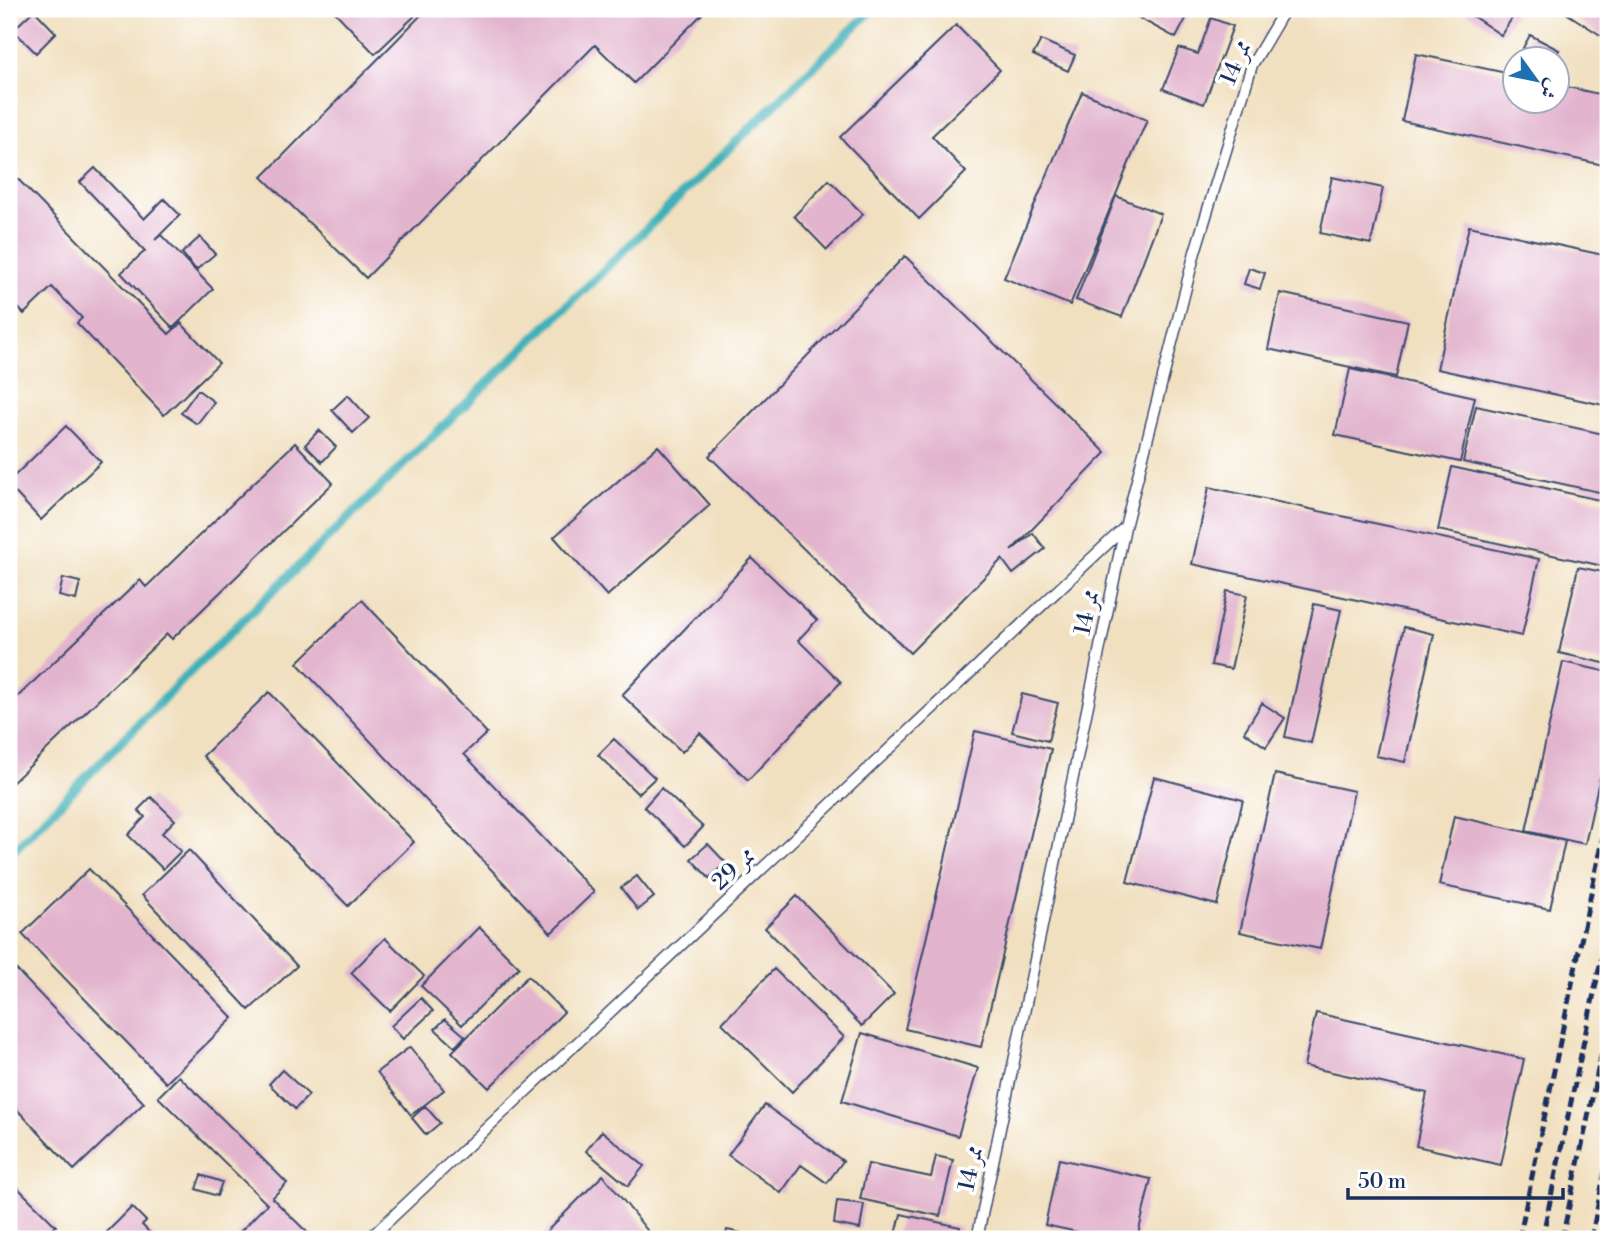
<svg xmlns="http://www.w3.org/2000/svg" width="1617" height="1248" font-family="'Libre Bodoni',Amiri,serif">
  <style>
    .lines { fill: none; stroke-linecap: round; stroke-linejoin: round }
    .stream { stroke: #40b1b8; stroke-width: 9 }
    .building { fill: #e2b4ce }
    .lane-casing { stroke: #3b4a6d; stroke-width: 13 }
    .lane { stroke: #fff; stroke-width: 10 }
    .rail { stroke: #1b2f5e; stroke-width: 5; stroke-dasharray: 10 5; stroke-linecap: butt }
    .labels { text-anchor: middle; stroke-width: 7; stroke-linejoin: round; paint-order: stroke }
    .street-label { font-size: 23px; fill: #1b2f5e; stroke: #fff }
  </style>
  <rect width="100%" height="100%" fill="#fff"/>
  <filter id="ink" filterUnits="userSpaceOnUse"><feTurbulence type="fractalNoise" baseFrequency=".0143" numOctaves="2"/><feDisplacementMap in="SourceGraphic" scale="14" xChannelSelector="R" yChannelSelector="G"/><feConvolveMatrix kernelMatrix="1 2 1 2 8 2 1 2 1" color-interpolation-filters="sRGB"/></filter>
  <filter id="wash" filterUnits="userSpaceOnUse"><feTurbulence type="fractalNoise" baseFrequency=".00686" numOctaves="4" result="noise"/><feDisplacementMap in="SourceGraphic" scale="28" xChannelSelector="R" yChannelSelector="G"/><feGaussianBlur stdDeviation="1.57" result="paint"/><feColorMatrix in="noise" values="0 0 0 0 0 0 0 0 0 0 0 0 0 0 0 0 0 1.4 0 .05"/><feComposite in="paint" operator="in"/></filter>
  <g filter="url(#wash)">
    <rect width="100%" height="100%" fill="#f1e0c0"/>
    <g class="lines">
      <!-- stream -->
      <path class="stream" d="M9,855L197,665L873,9"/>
    </g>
    <g id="blocks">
      <!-- building -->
      <path class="building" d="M332,9H422L375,54Z
        M427,9H707L634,83L595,45L366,278L262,177Z
        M1127,9H1191L1176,38L1126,11Z
        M1462,9H1518L1501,35Z
        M1560,9H1608V40Z
        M34,10L56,33L36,53L13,30Z
        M1211,18L1233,26L1204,104L1163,89L1179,48L1198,54Z
        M956,25L1000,70L932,136L966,172L919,219L840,137Z
        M1530,35L1559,50L1554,60H1545L1523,48Z
        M1041,40L1075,55L1068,71L1033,55Z
        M1416,54L1516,75V102H1558V85L1608,96V166L1402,121Z
        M1082,92L1147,120L1070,305L1004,278Z
        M95,168L144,219L164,199L180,215L155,240L161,235L213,289L173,328L121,273L145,251L80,182Z
        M9,170L169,334L181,323L219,363L164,415L77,323L82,318L52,287L24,314L9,298Z
        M1332,177L1383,188L1371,244L1320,233Z
        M829,180L863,214L827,250L794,216Z
        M1116,196L1161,214L1122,317L1076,300Z
        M1469,226L1608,256V406L1437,369Z
        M200,237L215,254L196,270L182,253Z
        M905,256L1106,453L1011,551L1033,533L1045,549L1013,574L1002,559L910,653L709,456Z
        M1249,268L1265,273L1260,289L1244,284Z
        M1280,293L1408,321L1396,377L1268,349Z
        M1350,369L1475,397L1460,462L1335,435Z
        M198,390L214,402L197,424L181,413Z
        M348,395L369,418L353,433L332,410Z
        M1476,406L1608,435V494L1463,462Z
        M66,426L101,462L41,520L9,486V481Z
        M319,430L336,447L322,462L305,445Z
        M295,443L333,483L172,639L167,634L9,786V705L140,580L146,587Z
        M658,446L710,505L607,596L554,537Z
        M1452,467L1608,502V542L1603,566L1438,530Z
        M1209,487L1539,559L1522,636L1192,564Z
        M752,558L817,620L798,640L841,682L748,780L700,733L682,752L622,695Z
        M1578,567L1608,573V664L1559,653Z
        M63,578L80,582L76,600L59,596Z
        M1227,591L1247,595L1231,669L1211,665Z
        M362,600L487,733L464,754L594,892L551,933L297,663Z
        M1314,604L1341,610L1311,743L1285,737Z
        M1404,627L1434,634L1405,762L1376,756Z
        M1563,662L1608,672V740L1585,844L1526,831Z
        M269,692L414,842L348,906L203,756Z
        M1022,694L1058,703L1048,741L1012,732Z
        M1262,703L1285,718L1266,747L1244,732Z
        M975,731L1051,749L981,1047L905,1029Z
        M614,739L655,778L638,794L598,755Z
        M1275,774L1354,791L1320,949L1240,932Z
        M1154,777L1243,800L1217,905L1127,882Z
        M661,788L703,827L685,846L644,807Z
        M151,797L175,820L162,833L181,851L163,869L128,835L145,817L138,810Z
        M1454,816L1565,841L1550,909L1439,885Z
        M708,844L726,863L709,878L691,859Z
        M189,850L297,966L249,1010L142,895Z
        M89,869L233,1018L166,1083L22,934Z
        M637,876L654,897L638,910L621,888Z
        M797,896L894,994L862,1026L765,928Z
        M479,927L519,967L462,1025L421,986Z
        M385,938L424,976L390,1011L351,973Z
        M9,962L144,1103L74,1170L9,1101Z
        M774,969L844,1037L792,1092L722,1023Z
        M528,976L564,1012L489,1088L452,1052Z
        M421,998L433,1011L403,1039L391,1026Z
        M1316,1013L1524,1059L1501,1165L1416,1146L1427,1093L1304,1066Z
        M445,1019L465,1036L455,1047L435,1029Z
        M862,1033L978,1068L958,1136L842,1101Z
        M410,1047L444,1090L411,1115L377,1072Z
        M282,1070L309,1095L295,1109L269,1084Z
        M179,1076L287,1183L272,1198L314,1239H240L236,1236L267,1204L158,1097Z
        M765,1105L843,1161L827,1183L801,1165L781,1193L728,1155Z
        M425,1106L440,1123L426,1135L412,1118Z
        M602,1131L644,1166L628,1186L586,1151Z
        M936,1156L953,1160L940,1216L860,1199L868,1164L931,1177Z
        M1059,1159L1151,1179L1137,1239H1110L1045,1225Z
        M201,1175L222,1182L217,1196L196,1189Z
        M603,1175L654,1239H539Z
        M9,1179L56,1226L42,1239H9Z
        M837,1201L864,1204L860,1229L834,1224Z
        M132,1207L146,1221L142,1225L156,1239H111L105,1234Z
        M901,1214L960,1227L958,1239H895Z
        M727,1230L764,1238V1239H725Z"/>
    </g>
  </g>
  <g filter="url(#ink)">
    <use href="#blocks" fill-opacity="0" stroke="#3b4a6d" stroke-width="2"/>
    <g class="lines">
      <!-- lane casing -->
      <g class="lane-casing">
        <path id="lane" d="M369,1239L1124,528
          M977,1239L1125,527L1195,252L1252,65L1285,9"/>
      </g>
      <!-- lane -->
      <use href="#lane" class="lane"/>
      <!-- rail -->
      <path class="rail" d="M1519,1239L1608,811
        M1542,1239L1608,927
        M1562,1239L1608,1023
        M1591,1239L1608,1156
        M1605,1239L1608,1229"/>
    </g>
  </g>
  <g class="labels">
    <!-- street labels -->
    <g class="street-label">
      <text transform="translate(1235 62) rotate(-67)" y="8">ممر 14</text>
      <text transform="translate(1086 612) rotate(-78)" y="8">ممر 14</text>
      <text transform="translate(733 868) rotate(-43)" y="8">ممر 29</text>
      <text transform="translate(970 1168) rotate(-78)" y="8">ممر 14</text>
    </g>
  </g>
  <!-- margin -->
  <rect width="1617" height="1248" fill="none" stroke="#fff" stroke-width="35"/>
  <!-- north arrow -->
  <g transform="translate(1536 80) rotate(123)"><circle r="33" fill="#ffffff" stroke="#a4acbf" stroke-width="2"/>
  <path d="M0-5L12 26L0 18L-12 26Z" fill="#1f6fb2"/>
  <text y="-10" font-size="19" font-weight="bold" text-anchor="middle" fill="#1b2f5e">ش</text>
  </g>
  <!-- scale -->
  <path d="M1348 1188v10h215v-10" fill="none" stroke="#1b2f5e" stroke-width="3.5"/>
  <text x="1358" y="1188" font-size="21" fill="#1b2f5e" stroke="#ffffff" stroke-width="5" paint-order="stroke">50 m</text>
</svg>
